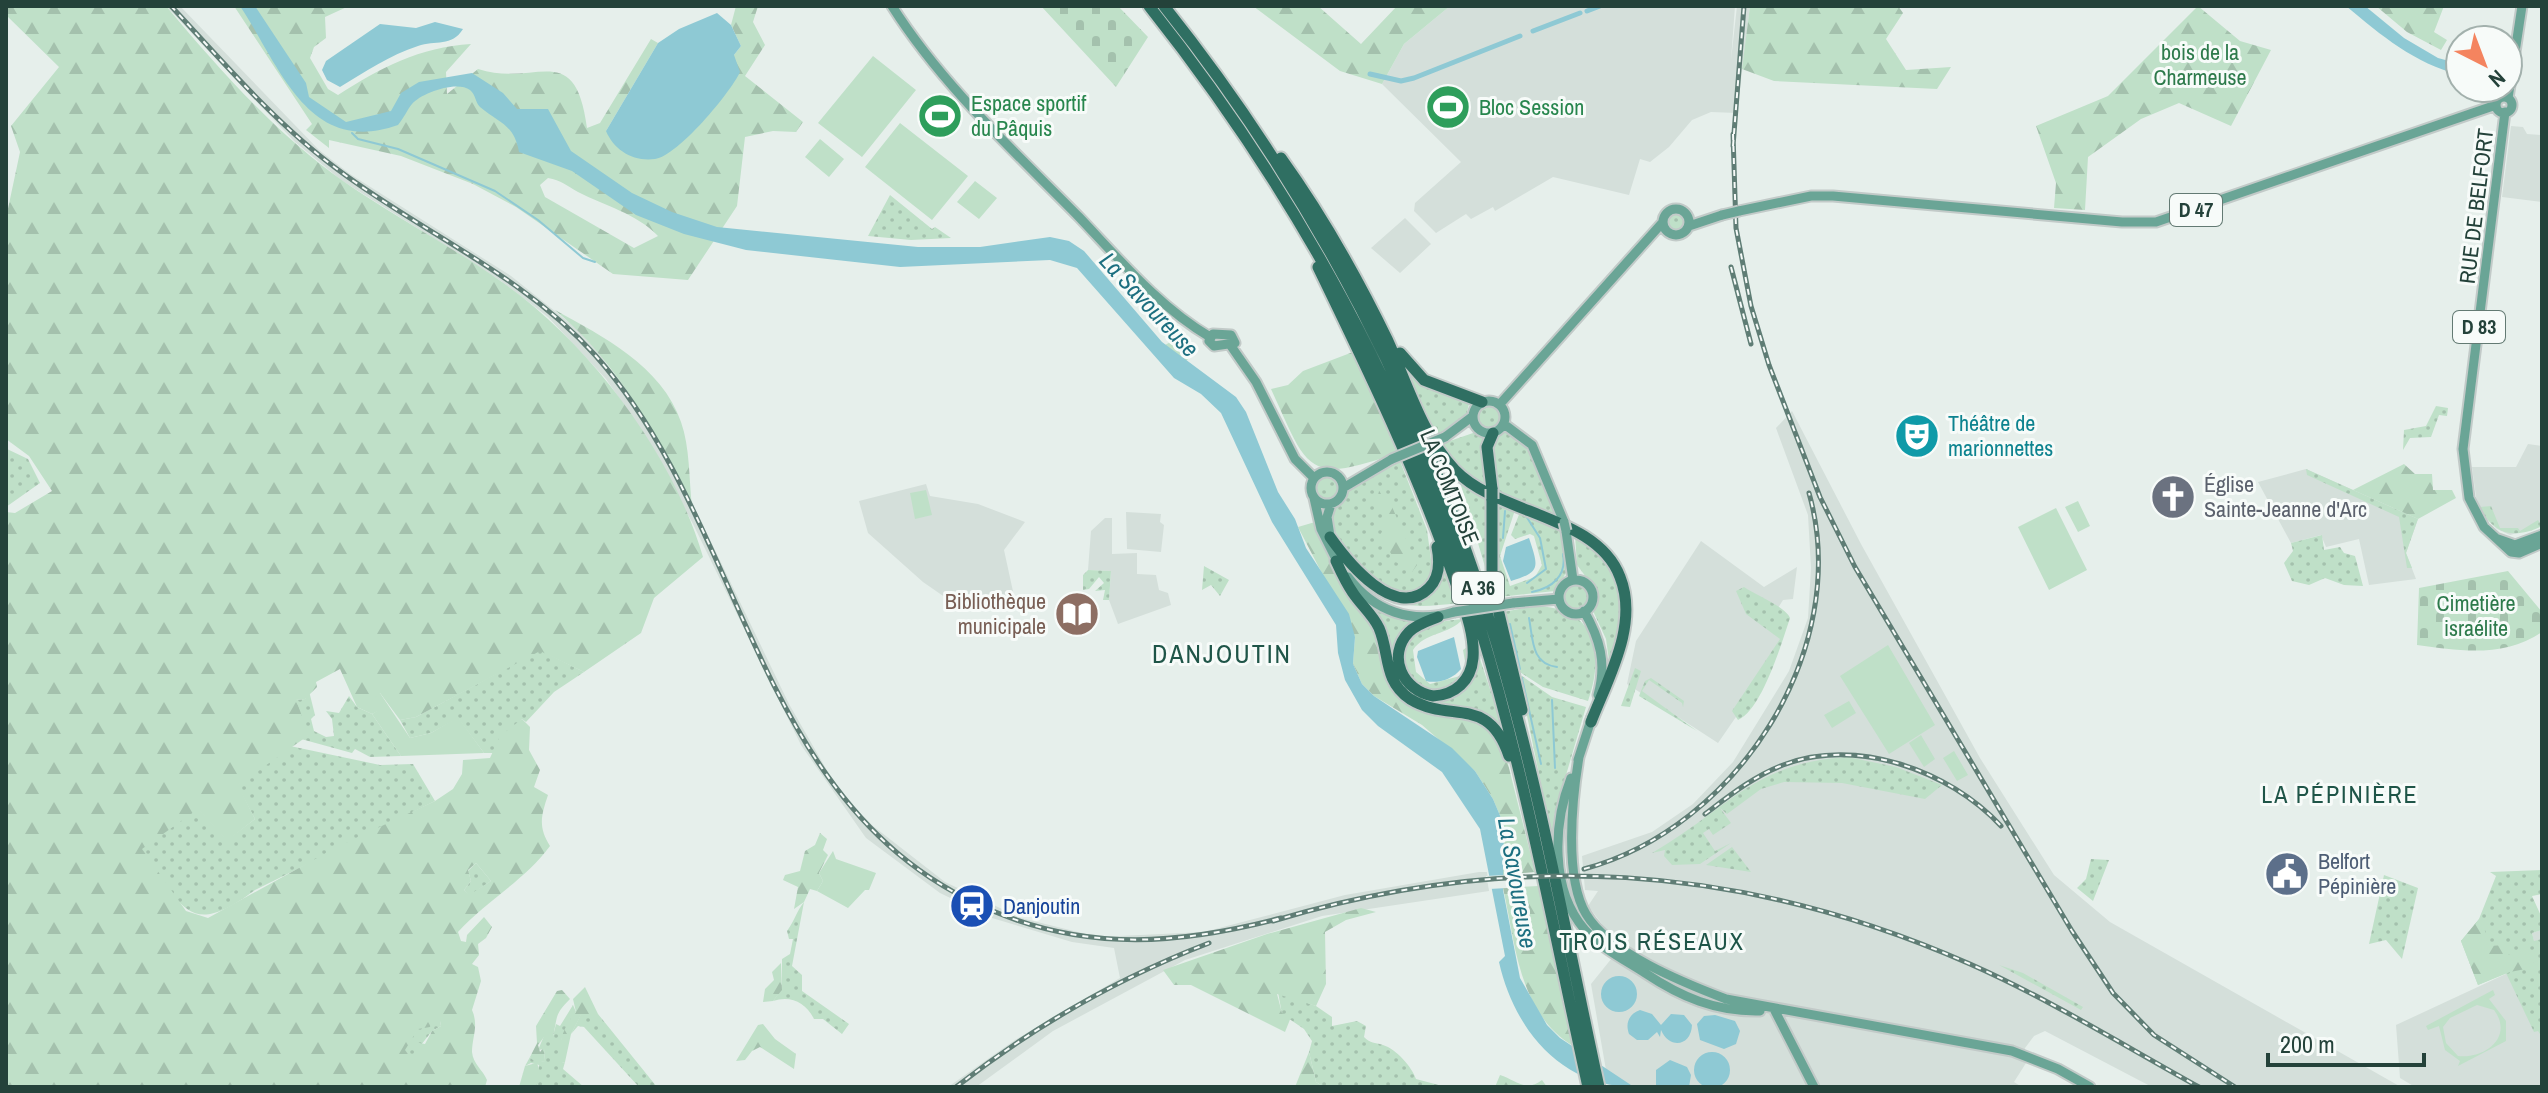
<svg xmlns="http://www.w3.org/2000/svg" width="2548" height="1093" font-family="'Archivo Narrow',sans-serif">
  <style>
    .built { fill: #d4dfda }
    .grass { fill: url(#grass-dots) }
    .forest { fill: url(#forest-firs); fill-rule: evenodd }
    .cemetery { fill: url(#cemetery-stones) }
    .garden { fill: #bfe0c8; fill-rule: evenodd }
    .water { fill: #8ec9d4 }
    .pier { fill: #e6efeb }
    .lines { fill: none; stroke-linecap: round; stroke-linejoin: round }
    .stream { stroke: #8ec9d4; stroke-width: 2 }
    .canal { stroke: #8ec9d4; stroke-width: 5 }
    .major-casing { stroke: #c2cac8; stroke-width: 13 }
    .highway-casing { stroke: #c2cac8; stroke-width: 15 }
    .major { stroke: #6aa596; stroke-width: 9 }
    .highway { stroke: #2f6f62; stroke-width: 11 }
    .rail-casing { stroke: #5f7d75; stroke-width: 5 }
    .rail { stroke: #f7fbf9; stroke-width: 2; stroke-dasharray: 6; stroke-linecap: butt }
    .major-bridge-casing { stroke: #c2cac8; stroke-width: 13; stroke-linecap: butt }
    .highway-bridge-casing { stroke: #c2cac8; stroke-width: 15; stroke-linecap: butt }
    .major-bridge { stroke: #6aa596; stroke-width: 9 }
    .highway-bridge { stroke: #2f6f62; stroke-width: 11 }
    .labels { text-anchor: middle; stroke-width: 6; stroke-linejoin: round; paint-order: stroke }
    .shield { fill: #f7fbf9; stroke: #637a73; stroke-width: 2 }
    .shield-label { font-size: 20px; font-weight: bold; fill: #24423a }
    .park-label { font-size: 22px; fill: #2d7a4b; stroke: #f7fbf9 }
    .leisure-label { font-size: 22px; fill: #27864d; stroke: #f7fbf9; text-anchor: start }
    .street-label { font-size: 22px; fill: #24423a; stroke: #f7fbf9 }
    .culture-label { font-size: 22px; fill: #0d838f; stroke: #f7fbf9; text-anchor: start }
    .worship-label { font-size: 22px; fill: #5b616d; stroke: #f7fbf9; text-anchor: start }
    .education-label { font-size: 22px; fill: #785e54; stroke: #f7fbf9; text-anchor: end }
    .service-label { font-size: 22px; fill: #4e5e75; stroke: #f7fbf9; text-anchor: start }
    .transit-label { font-size: 22px; fill: #164399; stroke: #f7fbf9; text-anchor: start }
    .water-label { font-size: 24px; font-style: italic; fill: #1c6f80; stroke: #f7fbf9 }
    .neighbourhood-label { font-size: 24px; letter-spacing: 2px; fill: #1f5548; stroke: #f7fbf9 }
    .quarter-label { font-size: 26px; letter-spacing: 2px; fill: #1f5548; stroke: #f7fbf9 }
  </style>
  <defs>
    <pattern id="grass-dots" width="8" height="8" patternUnits="userSpaceOnUse" patternTransform="scale(2)"><rect width="8" height="8" fill="#bfe0c8"/><path d="M2 2h.1M6 6h.1" fill="none" stroke="#a4c1ad" stroke-width="1.8" stroke-linecap="round"/></pattern>
    <pattern id="forest-firs" width="22" height="20" patternUnits="userSpaceOnUse" patternTransform="scale(2)"><rect width="22" height="20" fill="#bfe0c8"/><path d="M5 1l3.5 6h-7zM16 11l3.5 6h-7z" fill="#a4c1ad"/></pattern>
    <pattern id="cemetery-stones" width="16" height="16" patternUnits="userSpaceOnUse" patternTransform="scale(2)"><rect width="16" height="16" fill="#bfe0c8"/><path d="M2 7V4a2 2 0 0 1 4 0v3zM10 15v-3a2 2 0 0 1 4 0v3z" fill="#a4c1ad"/></pattern>
  </defs>
  <rect width="100%" height="100%" fill="#e6efeb"/>
  <!-- built -->
  <path class="built" d="M166,6H180L319,150L350,174L511,276L576,328L599,353L649,424L700,519L789,704L829,774L851,804L873,826L945,882L1021,918L1098,937L1204,932L1345,895L1479,872H1487L1489,891L1322,916L1185,960L1053,1031L976,1087H948L1015,1040L1120,978L1114,948L1072,942L992,918L940,893L866,838L801,745L693,524L641,430L606,379L548,317L501,281L341,180L295,142Z
    M1450,6H1735L1731,60L1737,6H1750L1737,113L1711,112L1692,120L1669,147L1650,162L1640,159L1629,195L1553,177L1495,211L1493,207L1471,219L1466,214L1436,233L1414,211L1415,203L1461,162L1382,84L1404,44Z
    M2511,126L2523,127L2527,134L2541,135L2542,128V202L2502,197Z
    M1405,218L1431,244L1400,273L1371,248Z
    M1792,411L1861,544L1980,758L2054,875L2110,922L2401,1087H2152L2045,1031L2034,1036L2025,1048L2026,1063L2014,1082L2022,1087H1609L1591,984L1624,943L1609,933L1588,906L1598,891L1585,890L1582,856L1652,832L1693,804L1733,762L1789,671L1808,618L1811,568L1808,515L1776,428Z
    M2528,444L2542,446V526L2510,535L2497,529L2486,519L2476,497L2472,467H2516Z
    M2306,469L2418,519L2406,553L2416,579L2369,585L2359,539L2326,547L2321,535L2291,543L2258,482Z
    M926,484L930,496L978,504L1025,522L1004,550L1014,596L962,609L923,582L868,533L859,501Z
    M1126,512L1161,514L1160,522L1164,525L1161,552L1127,549Z
    M1105,518H1112V554L1137,553V574L1156,575L1159,590L1168,593L1171,605L1118,624L1109,600L1111,571L1088,570L1091,531Z
    M1701,541L1764,587L1797,567L1793,599L1783,600L1778,608L1789,619L1769,669L1718,743L1627,684L1636,641Z
    M2542,930V1087H2415L2400,1078L2396,1025L2510,972L2534,942L2532,933Z"/>
  <!-- grass -->
  <path class="grass" d="M890,195L932,229L935,227L951,238L911,240L868,236Z
    M1668 221a9 9 0 1 1 18 0a9 9 0 1 1-18 0Z
    M1176,339L1193,354L1186,361L1165,345Z
    M1405,367L1418,379L1469,404L1465,420L1437,435Z
    M1478 416a12 12 0 1 1 24 0a12 12 0 1 1-24 0Z
    M2436,406L2448,408L2447,416L2439,415L2431,437L2410,438L2403,450L2404,430L2426,426Z
    M1476,432L1486,436L1488,487L1462,471L1441,444Z
    M1506,432L1523,440L1558,517L1498,492L1492,444L1495,437Z
    M7,449L28,459L40,483L6,507Z
    M1400,461L1427,530L1433,574L1416,591L1397,593L1352,560L1331,524L1332,512L1351,485Z
    M1447,469L1481,496L1488,497V577L1460,482Z
    M2306,469L2418,519L2406,553L2412,568H2407L2399,517L2307,475Z
    M1315 487a12 12 0 1 1 24 0a12 12 0 1 1-24 0Z
    M1499,501L1515,510L1500,556L1510,586L1535,577L1542,565L1534,536L1530,534L1515,539L1511,535L1520,512L1562,530L1566,573L1555,591L1499,597L1496,553Z
    M2491,506L2500,528H2518L2520,531L2538,520L2542,526C2515,539 2494,536 2480,507Z
    M1575,535L1612,565L1624,610L1610,668L1606,639L1593,611L1595,589L1577,565Z
    M2322,535L2324,550L2340,547L2344,553L2355,556L2363,586L2344,585L2325,578L2309,585L2292,581L2284,563L2293,551L2291,543Z
    M1446,565L1458,603C1410,609 1388,609 1354,571L1375,587L1416,599Z
    M1204,566L1229,580L1220,596L1211,585L1202,590Z
    M1088,570L1111,571L1109,600H1103L1105,590L1095,591L1104,583L1099,577L1089,589L1083,590V575Z
    M1564 596a12 12 0 1 1 24 0a12 12 0 1 1-24 0Z
    M1744,587C1756,595 1786,607 1790,618C1782,642 1762,710 1738,720L1732,711L1780,639L1746,614L1736,591Z
    M1366,601L1391,615L1423,619L1401,638V678L1445,699L1479,656L1502,725L1498,726C1474,708 1463,710 1435,704C1390,695 1381,639 1366,601Z
    M1536,606C1596,608 1605,652 1588,701L1543,687L1518,671L1503,612Z
    M1463,619C1449,635 1425,632 1413,650L1416,672L1430,684L1460,676L1466,667L1463,650L1470,645C1468,702 1408,710 1403,649C1416,625 1437,621 1463,619Z
    M540,650L584,672L554,692L526,722L522,719L493,753H484L458,718L431,733L410,738L400,720L416,717Z
    M1635,668L1641,671L1630,707L1621,706Z
    M1522,676L1552,697L1586,707L1554,816L1553,842L1519,677Z
    M1651,678L1684,701L1683,707L1682,703L1649,680L1642,691L1697,731L1639,696L1645,681Z
    M309,691L315,715L311,719L314,731L326,737L334,736L332,719L326,711L339,713L349,696L357,707L372,714L401,756L370,757L355,749L352,753L301,739L308,735L295,700L305,699Z
    M290,746L380,765L413,764L435,801L255,890C186,942 182,903 141,849L198,808L227,840L255,819L237,785Z
    M1848,757L1896,767L1942,785L1925,799L1842,783L1784,782L1761,789L1727,814L1720,808L1731,823L1713,835L1709,829L1703,833L1715,851L1731,843L1700,864L1672,865L1664,856L1665,850L1652,853C1726,811 1753,762 1848,757Z
    M1732,847L1751,872L1706,865Z
    M2091,859L2109,860L2093,901L2077,888L2086,879Z
    M476,863L491,881L469,896L464,890L471,881L468,871Z
    M2542,870V894L2532,896L2542,918V930L2532,933L2534,941L2542,939V1037L2538,1031L2534,1032L2506,973L2478,985L2461,941L2479,919L2496,876L2490,872Z
    M2384,875L2418,888L2402,959L2386,940L2369,944Z
    M804,902L792,966L802,975V991L849,1024L842,1034L823,1019H814C806,1002 790,995 773,1001L782,989V959L790,954L793,939H789L787,931C795,920 796,912 804,902Z
    M1999,965L2023,973L2083,1007L2081,1010Z
    M1278,992L1316,1006L1332,1017V1026L1357,1021L1366,1026L1364,1037C1371,1044 1374,1042 1383,1045C1396,1049 1412,1067 1416,1079L1446,1087H1324L1316,1082L1309,1052L1312,1041L1304,1029L1282,1014Z
    M573,1005L576,1012L561,1040L562,1063L565,1062L563,1069L584,1087H536L539,1065L531,1063L525,1066L530,1057L536,1062L545,1061L544,1049L538,1050L544,1036H553L556,1024L560,1026Z
    M581,1014H598L657,1087H639L584,1027L578,1026L571,1034Z
    M431,1020L440,1021L441,1026L432,1031L414,1054H408L404,1050L418,1028Z"/>
  <!-- forest -->
  <path class="forest" d="M6,6H166C218,68 277,135 343,181C395,217 451,246 502,282C590,344 673,454 703,557L654,598L641,633L584,672L540,651L416,717L400,720L380,693L378,711L372,714L357,707L340,669L316,682L317,687L305,699L296,700L309,735L238,785L255,819L227,841L198,809L142,849L186,911L208,918L337,847L435,801L453,789L462,774L463,760L490,758L500,736L522,719L530,727L529,750L540,770L534,787L548,795C541,816 538,827 550,846C524,881 486,901 458,932L461,941L466,942L467,935L484,917L492,927L486,938L478,944L479,955L472,964L478,967L481,981L472,1010C479,1026 472,1037 472,1052C473,1064 483,1070 487,1080L485,1087H6V512L15,513L52,491L29,456L6,439V218L20,152L11,126L59,67L6,15ZM476,863L491,881L469,895L464,890L471,881L468,870ZM432,1021H440L441,1026L432,1031L425,1044L414,1042V1054H408L405,1050L418,1029L430,1027Z
    M234,6H349L325,17L326,38L314,47L310,58L328,89L338,95C380,68 420,47 471,44L446,72L447,94L478,69C536,88 575,37 587,128L600,123L651,39L658,43L606,131L734,55L741,46L731,25L736,6H758L753,22L765,45L745,76L803,122L796,132L773,131L745,137L737,206L688,280L613,274L516,207L473,184L401,156L329,140V148L306,130L312,124ZM548,178C561,180 567,186 578,192C605,206 636,213 658,236L634,248L545,197L540,185Z
    M1253,6H1318L1361,44L1397,6H1450L1404,44L1382,84L1340,71Z
    M1750,6H1898L1903,13L1886,39L1906,70L1951,67L1937,89L1774,81L1742,69Z
    M2198,6L2240,41L2271,50L2231,126L2179,103L2141,119L2088,157L2085,210L2054,208L2056,183L2036,126L2108,96Z
    M2376,6H2444L2434,32L2447,40L2441,50L2407,32Z
    M555,310C602,336 662,366 681,422C690,447 689,480 692,507C655,434 619,363 555,310Z
    M1353,352L1397,453C1305,486 1308,469 1271,389L1288,385L1303,371Z
    M2404,464L2415,474H2432L2433,490H2452L2456,498L2418,519L2353,490Z
    M1384,488L1417,565L1412,572L1396,562L1380,535L1385,527L1382,509L1376,505L1379,491Z
    M1315,522L1339,578L1377,634L1384,672L1394,689L1490,728L1506,756L1535,872L1502,875L1504,825L1493,799L1475,771L1422,725L1374,696L1362,684L1353,664L1355,637L1298,527Z
    M820,833L827,839L823,850L828,855L819,873L823,881L817,891L810,889L804,902L794,909L798,887L783,880L785,875L800,871L805,851L815,845Z
    M1538,886L1573,1046C1518,1012 1516,945 1503,888Z
    M1361,908L1376,912L1346,920L1325,932L1326,984L1316,1006L1277,994L1282,1013L1291,1017L1285,1032L1191,985H1174L1163,970L1267,934Z
    M2480,918L2491,946L2503,945L2509,955L2529,953L2536,967L2510,972L2478,985L2461,941Z
    M781,963L782,990L773,1001L763,1002L765,989L774,980L772,972Z
    M585,987L598,1014L581,1015L571,1034L565,1062L562,1063C554,1050 565,1023 576,1012L573,999Z
    M562,990L570,999C554,1015 558,1016 553,1036L549,1040L544,1037L538,1045L540,1052L544,1047L545,1061L537,1063L540,1072L536,1087H519L525,1066L536,1063L530,1057L537,1043L536,1026L557,991Z
    M763,1024L775,1039L796,1054L794,1069L760,1047L752,1051L745,1060L736,1061L758,1025Z
    M1309,1052L1316,1082L1324,1087H1295Z
    M1500,1075C1516,1080 1526,1093 1542,1080L1547,1087H1495Z"/>
  <!-- cemetery -->
  <path class="cemetery" d="M1041,6H1118L1148,37L1116,87Z
    M2508,571L2542,612V632C2503,658 2461,651 2417,645L2419,588Z"/>
  <!-- garden -->
  <path class="garden" d="M873,56L916,90L862,157L818,123Z
    M900,123L968,176L932,220L865,167Z
    M820,139L844,159L829,177L805,157Z
    M975,181L997,198L979,219L957,202Z
    M926,490L932,515L915,519L910,493Z
    M2078,501L2090,526L2078,532L2065,507Z
    M2056,508L2087,570L2049,590L2018,527Z
    M1888,645L1935,725L1889,754L1840,676Z
    M380,693L410,738L431,733L458,717L484,753L401,756L372,714L377,711L372,700Z
    M1849,701L1856,713L1832,728L1824,715Z
    M1921,735L1935,759L1924,767L1909,743Z
    M1954,751L1968,775L1957,781L1943,758Z
    M833,851L836,859L876,873L869,890H865L848,908L817,891L823,881L819,873Z
    M2493,990L2495,995L2489,999L2506,1021V1041L2458,1066L2460,1061L2445,1050L2439,1026L2428,1030L2426,1026ZM2477,1005L2494,1010C2514,1037 2485,1059 2458,1056L2446,1043L2443,1027L2450,1018Z"/>
  <!-- water -->
  <path class="water" d="M240,6H255L306,83L309,97L346,122L391,111L401,93L419,82L472,73L503,93L517,109H548L571,151L632,193L672,212L717,227L918,247H980L1050,237L1069,241L1084,251L1162,342L1236,397L1246,412L1278,492L1295,519L1306,548L1349,614L1355,637L1353,664L1362,684L1374,696L1452,748L1475,771L1493,799L1504,825L1503,890L1520,978L1547,1025L1560,1038L1634,1087C1561,1087 1514,1029 1499,962L1505,956L1480,829L1442,772L1378,726L1362,710L1345,680L1338,653L1336,625L1272,522L1221,413L1201,394L1174,378L1077,268L1050,260L900,267L746,250L684,234L636,215L572,171L519,152C514,124 499,123 480,107C475,102 476,95 470,90C457,80 421,93 412,104C407,110 404,118 398,125C308,157 280,66 240,6Z
    M2346,6H2365L2404,38L2438,58L2460,64V75C2414,63 2382,36 2346,6Z
    M717,13L731,25L741,46L734,55L740,72C731,92 678,156 655,159C633,162 614,150 606,131L658,43L679,29Z
    M435,22L463,29C452,47 435,40 418,46C390,55 365,72 340,87L327,80L322,70L326,61L380,24L416,28Z
    M1529,538C1538,566 1542,572 1511,581L1503,561L1506,547Z
    M1454,637L1461,669C1453,679 1438,684 1426,681L1417,657L1418,651Z
    M1601 994a18 18 0 1 1 36 0a18 18 0 1 1-36 0Z
    M1640,1010L1652,1014L1661,1025L1671,1014L1684,1015L1692,1025C1691,1047 1669,1049 1661,1030L1660,1037L1657,1032L1648,1040H1637L1629,1034C1625,1023 1629,1014 1640,1010Z
    M1715,1015L1735,1021L1740,1031L1736,1044L1724,1049L1700,1040L1697,1024L1704,1016Z
    M1694 1070a18 18 0 1 1 36 0a18 18 0 1 1-36 0Z
    M1670,1060L1687,1067L1691,1075L1689,1087H1656V1070Z"/>
  <!-- pier -->
  <path class="pier" d="M1506,875L1507,888L1489,889L1486,876Z"/>
  <g class="lines">
    <!-- stream -->
    <path class="stream" d="M352,133L358,139L398,149L495,191L538,220L583,258L595,262
      M1526,516L1540,538L1546,569L1527,583
      M1503,538L1505,511
      M1532,592C1552,588 1567,576 1563,554
      M1529,618C1533,639 1531,664 1557,667
      M1510,624L1520,669
      M1522,678L1541,764
      M1552,700L1555,768"/>
    <!-- canal -->
    <path class="canal" d="M1587,11L1600,6
      M1533,31L1580,13
      M1370,74L1401,81L1414,78L1520,36"/>
    <!-- major casing -->
    <g class="major-casing">
      <path id="major" d="M892,6C942,85 1013,150 1079,217C1119,259 1159,307 1210,337
        M2496 105a8 8 0 1 1 16 0a8 8 0 1 1-16 0Z
        M2508,98L2522,6
        M2505,112L2463,449L2469,498L2484,527L2511,552L2519,553L2542,543
        M1663 222a13 13 0 1 1 26 0a13 13 0 1 1-26 0Z
        M1739,211L1811,196H1833L2122,222H2156L2496,105
        M1689,226L1722,215
        M1213,334L1231,335L1235,343L1214,346L1209,341Z
        M1231,346L1256,382L1295,459L1314,478
        M1473 417a16 16 0 1 1 32 0a16 16 0 1 1-32 0Z
        M1500,404L1663,222
        M1504,424L1532,445L1564,522
        M1445,437L1473,416
        M1311 488a16 16 0 1 1 32 0a16 16 0 1 1-32 0Z
        M1343,488L1392,459
        M1314,498L1321,529L1339,565
        M1566,531L1573,580
        M1330,536L1327,517L1331,504
        M2498,539L2515,545L2542,535
        M1348,577C1374,611 1411,625 1454,612
        M1559 597a17 17 0 1 1 34 0a17 17 0 1 1-34 0Z
        M1513,603L1559,599
        M1584,611C1600,639 1607,663 1598,695
        M1579,757C1572,799 1564,877 1586,914C1609,953 1684,983 1726,999L2012,1051L2058,1069L2090,1087
        M1578,760L1592,717
        M1571,778C1553,824 1550,890 1585,930C1601,948 1625,960 1645,973C1681,997 1716,1012 1760,1011
        M1775,1011L1814,1087"/>
    </g>
    <!-- highway casing -->
    <g class="highway-casing">
      <path id="highway" d="M1149,6C1296,191 1411,401 1480,627C1526,778 1554,933 1588,1087
        M1164,6C1315,195 1428,414 1497,645C1540,790 1567,940 1599,1087
        M1281,158C1322,215 1357,277 1388,341C1407,383 1423,437 1455,470C1498,515 1597,515 1620,577C1639,625 1608,678 1591,722
        M1318,267C1368,370 1418,473 1455,581C1463,605 1475,632 1473,658C1471,681 1455,695 1433,696C1403,691 1386,656 1409,632C1417,624 1428,621 1438,617
        M1400,353L1424,380L1482,402
        M1492,489L1487,447L1493,433
        M1492,499V584L1522,710
        M1330,537C1347,561 1395,622 1429,588C1440,577 1440,562 1437,547
        M1336,561C1341,572 1346,583 1353,593C1361,605 1373,615 1379,628C1390,654 1383,681 1410,699C1451,724 1488,694 1509,756"/>
    </g>
    <!-- major -->
    <use href="#major" class="major"/>
    <!-- highway -->
    <use href="#highway" class="highway"/>
    <!-- rail casing -->
    <g class="rail-casing">
      <path id="rail" d="M171,6C223,62 276,124 337,169C422,233 522,274 595,355C750,528 752,811 993,911C1090,952 1182,944 1281,918
        M1733,134L1736,228L1751,306L1769,365L1820,497L1855,567L2072,931L2113,993L2154,1035L2235,1087
        M1733,146L1744,6
        M1731,267L1751,344
        M1705,814C1729,796 1754,776 1783,765C1856,737 1949,770 2001,826
        M1584,869C1737,828 1853,649 1809,493
        M1273,921C1513,849 1741,863 1970,964C2049,999 2123,1045 2199,1087
        M956,1087C1033,1027 1118,978 1209,943"/>
    </g>
    <!-- rail -->
    <use href="#rail" class="rail"/>
    <!-- major-bridge casing -->
    <g class="major-bridge-casing">
      <path id="major-bridge" d="M1722,215L1739,211
        M1392,459L1445,437
        M1564,522L1566,531
        M1454,612L1513,603"/>
    </g>
    <!-- highway-bridge casing -->
    <g class="highway-bridge-casing">
      <path id="highway-bridge" d="M1492,489V499"/>
    </g>
    <!-- major-bridge -->
    <use href="#major-bridge" class="major-bridge"/>
    <!-- highway-bridge -->
    <use href="#highway-bridge" class="highway-bridge"/>
  </g>
  <!-- icons -->
  <defs>
    <g id="stadium-disc" transform="scale(2.3)"><circle r="9.5" fill="#2e9e5b" stroke="#f7fbf9"/><path d="M0-5a6.5 5 0 1 0 0 10a6.5 5 0 1 0 0-10ZM-3.5-1.8h7v3.6h-7Z" fill="#fff"/></g>
    <g id="theatre-disc" transform="scale(2.3)"><circle r="9.5" fill="#0f9aa8" stroke="#f7fbf9"/><path d="M-5-5.5Q0-4 5-5.5V0Q5 5 0 6Q-5 5-5 0ZM-3.3-2.5H-1v1.5H-3.3ZM1-2.5H3.3v1.5H1ZM-2.8 1Q0 5.5 2.8 1Z" fill="#fff"/></g>
    <g id="church-disc" transform="scale(2.3)"><circle r="9.5" fill="#6b7280" stroke="#f7fbf9"/><path d="M-1.2-6h2.4v3.5h3.3v2.4h-3.3V6h-2.4V-.1h-3.3v-2.4h3.3Z" fill="#fff"/></g>
    <g id="library-disc" transform="scale(2.3)"><circle r="9.5" fill="#8d6e63" stroke="#f7fbf9"/><path d="M-6-4Q-3-5.5-.7-3.5V5Q-3 3-6 4ZM6-4Q3-5.5 .7-3.5V5Q3 3 6 4Z" fill="#fff"/></g>
    <g id="civic-disc" transform="scale(2.3)"><circle r="9.5" fill="#5c6f8a" stroke="#f7fbf9"/><path d="M-.6-6.5H3V-4.5H.6V-3L4-1V1h2V6H-6V1h2V-1L-.6-3ZM-1.2 2.5V6h2.4V2.5Z" fill="#fff"/></g>
    <g id="station-disc" transform="scale(2.3)"><circle r="9.5" fill="#1a4fb4" stroke="#f7fbf9"/><path d="M-3-6H3Q5-6 5-4V2Q5 4 3 4L4.5 6H3L1.5 4h-3L-3 6H-4.5L-3 4Q-5 4-5 2V-4Q-5-6-3-6ZM-3.5-4v3h7v-3ZM-3.5 1v1.5H-2V1ZM2 1v1.5H3.5V1Z" fill="#fff"/></g>
  </defs>
  <g fill-rule="evenodd">
    <use href="#stadium-disc" x="1448" y="107"/>
    <use href="#stadium-disc" x="940" y="116"/>
    <use href="#theatre-disc" x="1917" y="436"/>
    <use href="#church-disc" x="2173" y="497"/>
    <use href="#library-disc" x="1077" y="614"/>
    <use href="#civic-disc" x="2287" y="874"/>
    <use href="#station-disc" x="972" y="906"/>
  </g>
  <g class="labels">
    <!-- shield labels -->
    <g class="shield">
      <rect x="2170" y="194" width="52" height="32" rx="6"/>
      <rect x="2453" y="311" width="52" height="32" rx="6"/>
      <rect x="1452" y="572" width="52" height="32" rx="6"/>
    </g>
    <g class="shield-label">
      <text x="2196" y="217">D 47</text>
      <text x="2479" y="334">D 83</text>
      <text x="1478" y="595">A 36</text>
    </g>
    <!-- park labels -->
    <g class="park-label">
      <text x="2200" y="60">bois de la<tspan x="2200" dy="25">Charmeuse</tspan></text>
      <text x="2476" y="611">Cimetière<tspan x="2476" dy="25">israélite</tspan></text>
    </g>
    <!-- leisure labels -->
    <g class="leisure-label">
      <text x="971" y="111">Espace sportif<tspan x="971" dy="25">du Pâquis</tspan></text>
      <text x="1479" y="115">Bloc Session</text>
    </g>
    <!-- street labels -->
    <g class="street-label">
      <text transform="translate(2476 206) rotate(-83)" y="8">RUE DE BELFORT</text>
      <text transform="translate(1450 487) rotate(68)" y="8">LA COMTOISE</text>
    </g>
    <!-- culture labels -->
    <g class="culture-label">
      <text x="1948" y="431">Théâtre de<tspan x="1948" dy="25">marionnettes</tspan></text>
    </g>
    <!-- worship labels -->
    <g class="worship-label">
      <text x="2204" y="492">Église<tspan x="2204" dy="25">Sainte-Jeanne d'Arc</tspan></text>
    </g>
    <!-- education labels -->
    <g class="education-label">
      <text x="1046" y="609">Bibliothèque<tspan x="1046" dy="25">municipale</tspan></text>
    </g>
    <!-- service labels -->
    <g class="service-label">
      <text x="2318" y="869">Belfort<tspan x="2318" dy="25">Pépinière</tspan></text>
    </g>
    <!-- transit labels -->
    <g class="transit-label">
      <text x="1003" y="914">Danjoutin</text>
    </g>
    <!-- water labels -->
    <g class="water-label">
      <text transform="translate(1149 305) rotate(47)" y="8">La Savoureuse</text>
      <text transform="translate(1517 883) rotate(80)" y="8">La Savoureuse</text>
    </g>
    <!-- neighbourhood labels -->
    <g class="neighbourhood-label">
      <text x="2340" y="803">LA PÉPINIÈRE</text>
      <text x="1652" y="950">TROIS RÉSEAUX</text>
    </g>
    <!-- quarter labels -->
    <g class="quarter-label">
      <text x="1222" y="663">DANJOUTIN</text>
    </g>
  </g>
  <!-- border -->
  <rect width="2548" height="1093" fill="none" stroke="#24423a" stroke-width="16"/>
  <!-- north arrow -->
  <g transform="translate(2484 64) rotate(138)"><circle r="38" fill="#f7fbf9" stroke="#a3b1ad" stroke-width="2"/>
  <path d="M0-6L14 30L0 20L-14 30Z" fill="#f4845f"/>
  <text y="-12" font-size="22" font-weight="bold" text-anchor="middle" fill="#24423a">N</text>
  </g>
  <!-- scale -->
  <path d="M2268 1053v12h156v-12" fill="none" stroke="#24423a" stroke-width="4"/>
  <text x="2280" y="1053" font-size="24" fill="#24423a" stroke="#f7fbf9" stroke-width="6" paint-order="stroke">200 m</text>
</svg>
